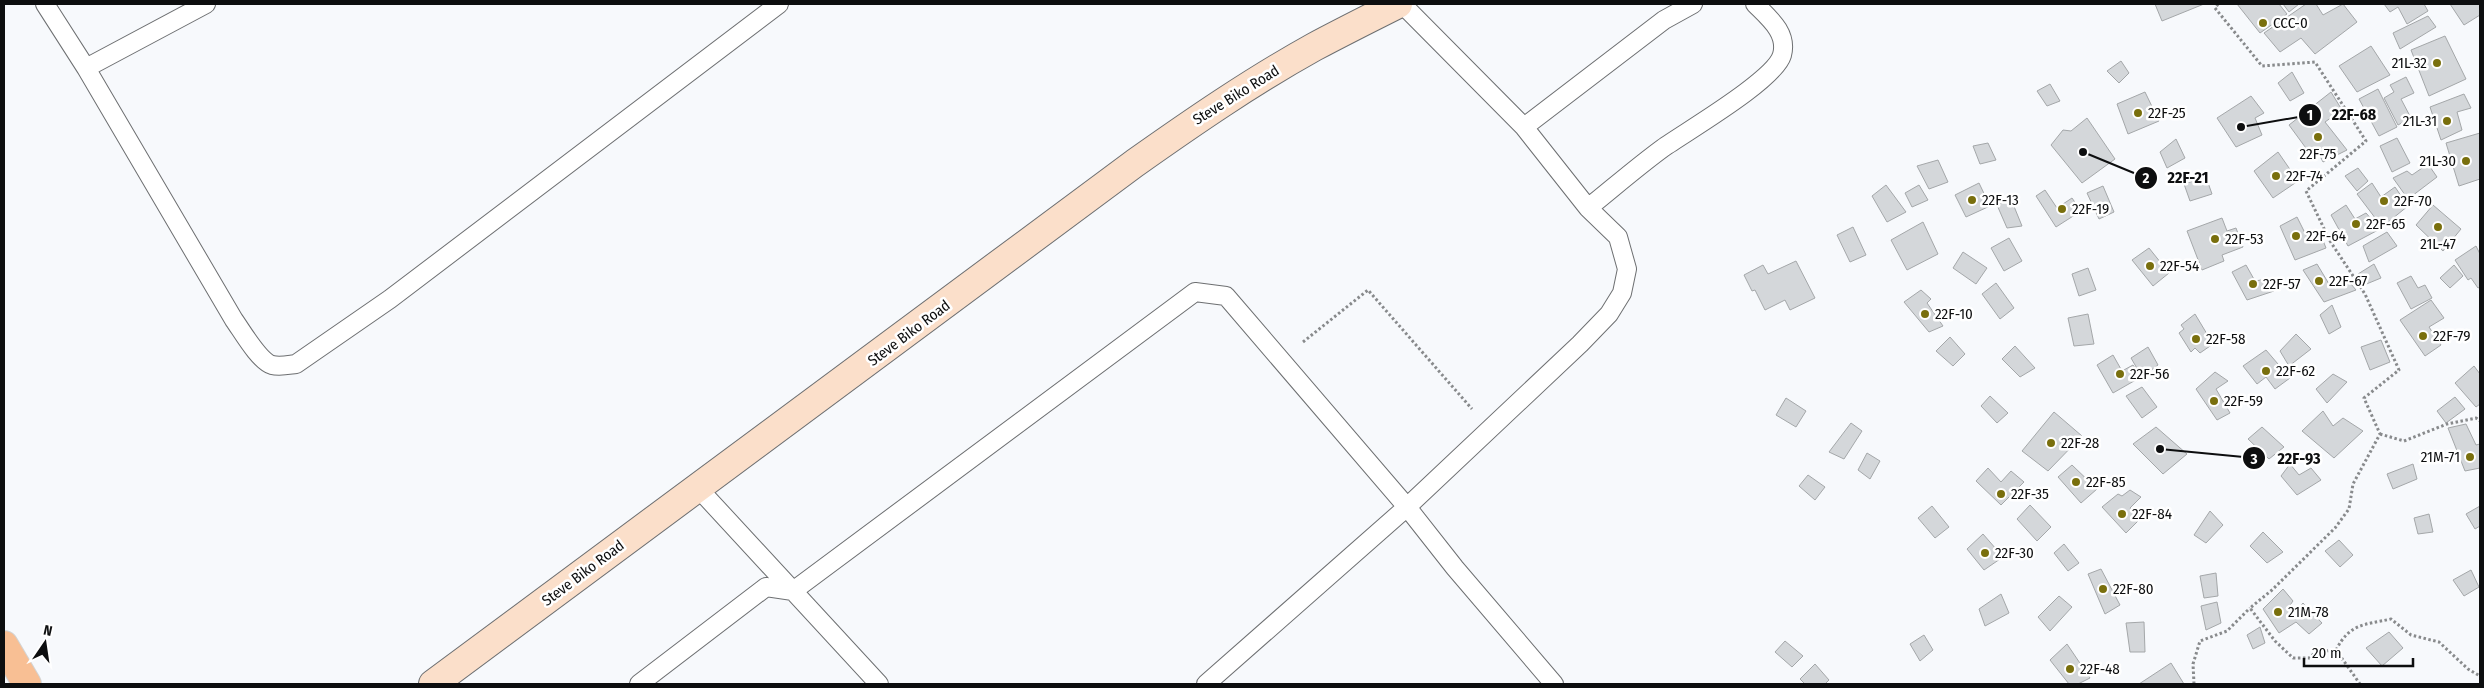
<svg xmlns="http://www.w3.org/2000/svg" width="2484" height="688" font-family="'Fira Sans Condensed',sans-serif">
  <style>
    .building { fill: #d4d7da; stroke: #a4a7a9 }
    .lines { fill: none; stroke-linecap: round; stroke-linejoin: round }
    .lane-casing { stroke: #6d6f71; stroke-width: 20 }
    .secondary-casing { stroke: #6d6f71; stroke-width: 30 }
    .primary-casing { stroke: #d3d4d4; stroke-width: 30 }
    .path { stroke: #888a8c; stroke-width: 3; stroke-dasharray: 2.5 2.5; stroke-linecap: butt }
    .lane { stroke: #fff; stroke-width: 18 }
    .secondary { stroke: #fbdfca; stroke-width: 28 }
    .primary { stroke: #f8bf94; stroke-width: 28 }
    .poi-dot { fill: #796f0d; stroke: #fff; stroke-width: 2 }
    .labels { text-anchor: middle; stroke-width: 5; stroke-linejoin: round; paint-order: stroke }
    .poi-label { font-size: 15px; fill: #0d0e0f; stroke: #fff; text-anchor: start }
    .street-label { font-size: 15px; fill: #0d0e0f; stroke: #fff }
    .leader { fill: none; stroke: #0d0e0f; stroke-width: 2 }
    .callout-dot { fill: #0d0e0f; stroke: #fff; stroke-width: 2 }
    .mark-label { font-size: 15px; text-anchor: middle; font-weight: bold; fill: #fff }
    .callout-label { font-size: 16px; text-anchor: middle; font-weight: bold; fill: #0d0e0f; stroke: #fff; stroke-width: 5; stroke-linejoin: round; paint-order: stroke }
  </style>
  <rect width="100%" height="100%" fill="#f7f9fc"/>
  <!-- building -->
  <path class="building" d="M2155,4H2204L2162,21Z
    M2237,4H2279L2287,14L2260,33Z
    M2283,4H2299L2289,12Z
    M2306,4H2316L2323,15L2343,4L2357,22L2315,54L2301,38L2280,52L2264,33Z
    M2384,4H2424L2428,11L2407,24L2398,7L2390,12Z
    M2450,4H2480V15L2464,25Z
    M2428,16L2436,27L2400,49L2393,33Z
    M2445,36L2466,79L2429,96L2411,50Z
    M2371,46L2390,75L2357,92L2339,66Z
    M2121,61L2129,73L2119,83L2107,71Z
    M2292,72L2304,93L2290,101L2278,83Z
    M2406,77L2414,93L2401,99L2411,118L2398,125L2384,98L2394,92L2390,85Z
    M2050,84L2060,101L2047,106L2037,91Z
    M2378,89L2397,127L2379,136L2359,99Z
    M2145,92L2159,121L2128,134L2117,104Z
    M2331,92L2342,110L2325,122L2347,150L2323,162L2318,152L2311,155L2289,125Z
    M2464,94L2471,108L2457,112L2462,130L2441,140L2430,107Z
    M2251,96L2264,113L2255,118L2262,135L2236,147L2217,118Z
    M2087,118L2115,159L2082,183L2051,145L2063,130L2071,131Z
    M2480,133V179L2459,186L2446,143Z
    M2397,138L2410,163L2392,172L2380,146Z
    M2176,139L2185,158L2167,168L2160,152Z
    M1988,143L1996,160L1980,164L1973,146Z
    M2278,152L2298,181L2273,198L2254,171Z
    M1938,160L1948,182L1929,189L1917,166Z
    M2428,164L2437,177L2408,199L2393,178L2407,171L2412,175Z
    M2358,168L2368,181L2357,191L2345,176Z
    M2206,177L2212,194L2190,201L2184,184Z
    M1979,183L1990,206L1966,217L1955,195Z
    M2372,183L2381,197L2395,187L2408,206L2382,227L2357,194Z
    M1886,185L1906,212L1887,222L1872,196Z
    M1919,185L1928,200L1912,207L1905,193Z
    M2103,186L2114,212L2099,219L2087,193Z
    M2045,190L2057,208L2072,198L2081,211L2056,227L2036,196Z
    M2011,199L2022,226L2007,228L1997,205Z
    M2346,205L2355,219L2366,213L2380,229L2348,246L2331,215Z
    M2433,205L2461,229L2443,251L2416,225Z
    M2297,217L2308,239L2320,233L2326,248L2295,260L2280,226Z
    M2222,218L2227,231L2236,228L2243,247L2222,255L2224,261L2202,270L2187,231Z
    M1923,222L1938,254L1907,270L1891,240Z
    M1853,227L1866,255L1850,262L1837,235Z
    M2387,232L2397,246L2369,262L2363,246Z
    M2009,238L2022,261L2004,271L1991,248Z
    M2476,246L2480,254V287L2478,288L2471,278L2468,280L2455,260Z
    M2149,248L2169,273L2153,286L2132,260Z
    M1963,252L1987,268L1976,284L1953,268Z
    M1796,261L1815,298L1790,310L1785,300L1765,310L1755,290L1752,291L1744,275L1763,265L1768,274Z
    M2317,264L2329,284L2346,278L2356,290L2324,302L2303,270Z
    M2374,264L2381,278L2364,285L2358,274Z
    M2246,265L2255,281L2267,279L2274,291L2247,300L2232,272Z
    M2454,265L2463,276L2450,288L2440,278Z
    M2088,268L2096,290L2079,296L2072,274Z
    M2411,276L2418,288L2425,285L2432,298L2411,309L2397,283Z
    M1996,283L2014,308L2000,319L1982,294Z
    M1921,290L1931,299L1927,303L1943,326L1929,332L1904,302Z
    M2431,300L2444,318L2429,327L2441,345L2425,356L2400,320Z
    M2332,305L2341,327L2329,334L2320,315Z
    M2088,314L2094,344L2074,346L2068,318Z
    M2195,314L2213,344L2200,353L2195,348L2191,352L2179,333L2184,329L2181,325Z
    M2296,334L2311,349L2289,366L2280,351Z
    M1950,337L1965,354L1953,366L1936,351Z
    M2381,340L2390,362L2370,370L2361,347Z
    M2015,346L2035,368L2020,377L2002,359Z
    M2148,347L2158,365L2142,377L2131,358Z
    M2266,350L2290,378L2275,389L2266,377L2257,384L2243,366Z
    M2113,355L2122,371L2133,365L2141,377L2113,393L2097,365Z
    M2474,366L2480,374V404L2476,407L2455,383Z
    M2215,372L2228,381L2216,389L2230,413L2217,420L2196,389Z
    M2333,374L2347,382L2327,403L2316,389Z
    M2142,387L2157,407L2142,418L2126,396Z
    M1990,396L2008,413L1997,423L1981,406Z
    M2455,397L2465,409L2446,423L2437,411Z
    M1786,398L1806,411L1796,427L1776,415Z
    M2323,411L2333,426L2343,418L2363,431L2334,458L2302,431Z
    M2054,412L2082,436L2048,471L2022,451Z
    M1851,423L1862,431L1844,459L1829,452Z
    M2466,424L2476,445L2480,444V468L2465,471L2448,428Z
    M2156,427L2187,454L2163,474L2133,444Z
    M2262,427L2284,447L2269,459L2248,439Z
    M1867,453L1880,461L1870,479L1858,470Z
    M2290,464L2299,475L2311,468L2321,480L2297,495L2281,476Z
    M2413,464L2417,479L2393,489L2387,474Z
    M2072,465L2097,489L2081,503L2058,477Z
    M1988,468L2001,482L2011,471L2024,482L2001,505L1976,481Z
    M1808,475L1825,487L1815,500L1799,486Z
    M2130,490L2141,497L2130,508L2139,520L2126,533L2102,507L2118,494L2122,496Z
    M2030,505L2051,527L2037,541L2017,519Z
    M1932,506L1949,527L1935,538L1918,518Z
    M2480,506V526L2475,529L2466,514Z
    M2210,511L2223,525L2206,543L2194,535Z
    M2429,514L2433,532L2418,534L2414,518Z
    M2263,532L2283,552L2267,563L2250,546Z
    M1983,534L2003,557L1984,570L1967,549Z
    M2339,540L2353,555L2340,567L2325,551Z
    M2064,544L2079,563L2068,571L2054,553Z
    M2101,569L2120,605L2105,614L2088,574Z
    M2471,570L2479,587L2464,596L2453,580Z
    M2216,573L2218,596L2204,598L2200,576Z
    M2283,589L2293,601L2288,608L2293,614L2303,603L2322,623L2309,634L2296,622L2279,633L2263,609Z
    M2001,594L2009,613L1985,626L1979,609Z
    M2059,596L2072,607L2050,631L2038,617Z
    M2217,602L2221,623L2206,630L2201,606Z
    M2144,622L2145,652H2130L2126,623Z
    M2260,627L2265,643L2253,649L2247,635Z
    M2389,632L2403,648L2382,666L2366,648Z
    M1924,635L1933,650L1920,661L1910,644Z
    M1785,641L1803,656L1792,667L1775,652Z
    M2067,644L2090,678L2078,684H2069L2050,660Z
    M2171,663L2184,684H2139Z
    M1815,664L1829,680L1825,684H1805L1800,679Z"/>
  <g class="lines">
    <!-- lane casing -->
    <g class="lane-casing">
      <path id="lane" d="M45,4L86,68L234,320C242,331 259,361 272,365C280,367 288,365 296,364L390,299L779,4
        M86,68L206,4
        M1524,127L1664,20L1693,4
        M1588,208C1613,188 1637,167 1663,148C1687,131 1775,80 1782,55C1788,33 1769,18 1755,4
        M698,488L879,684
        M639,684L766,587L793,591L1195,292L1226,296L1407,507L1455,568L1554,684
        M1206,684L1407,507L1580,344L1609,314L1622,293L1627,269L1618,237L1588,208L1524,127L1402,4"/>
    </g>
    <!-- secondary casing -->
    <g class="secondary-casing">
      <path id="secondary" d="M433,684L1135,163C1193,122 1251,82 1314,47C1342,32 1370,18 1398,4"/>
    </g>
    <!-- primary casing -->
    <g class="primary-casing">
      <path id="primary" d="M4,645L27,684"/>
    </g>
    <!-- path -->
    <path class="path" d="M2218,4L2215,8L2262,66L2315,62L2366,141L2306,191L2330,241L2365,294L2399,370L2364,398L2380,434L2353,484L2349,509L2335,528L2272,590L2250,608L2275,641L2293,658H2309L2316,652L2336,650L2360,684
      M1303,342L1368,290L1472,409
      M2380,434L2404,441L2447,424L2476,418L2480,421
      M2336,650C2350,623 2364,625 2391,619L2411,635L2439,642L2468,669L2480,676
      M2194,684L2193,664L2200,641L2227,631L2250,608"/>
    <!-- lane -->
    <use href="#lane" class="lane"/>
    <!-- secondary -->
    <use href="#secondary" class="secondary"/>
    <!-- primary -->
    <use href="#primary" class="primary"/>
  </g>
  <!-- markers -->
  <g class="poi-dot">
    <circle cx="2263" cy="23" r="5"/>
    <circle cx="2437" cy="63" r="5"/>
    <circle cx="2138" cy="113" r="5"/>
    <circle cx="2447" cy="121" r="5"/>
    <circle cx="2318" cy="137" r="5"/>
    <circle cx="2466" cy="161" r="5"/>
    <circle cx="2276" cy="176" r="5"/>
    <circle cx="1972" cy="200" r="5"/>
    <circle cx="2384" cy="201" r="5"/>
    <circle cx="2062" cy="209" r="5"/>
    <circle cx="2356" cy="224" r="5"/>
    <circle cx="2438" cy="227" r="5"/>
    <circle cx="2296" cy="236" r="5"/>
    <circle cx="2215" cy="239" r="5"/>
    <circle cx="2150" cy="266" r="5"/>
    <circle cx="2319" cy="281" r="5"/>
    <circle cx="2253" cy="284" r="5"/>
    <circle cx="1925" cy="314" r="5"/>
    <circle cx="2423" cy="336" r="5"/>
    <circle cx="2196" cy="339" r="5"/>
    <circle cx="2266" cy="371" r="5"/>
    <circle cx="2120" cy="374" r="5"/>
    <circle cx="2214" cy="401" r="5"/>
    <circle cx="2051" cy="443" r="5"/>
    <circle cx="2470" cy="457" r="5"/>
    <circle cx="2076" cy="482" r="5"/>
    <circle cx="2001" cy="494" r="5"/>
    <circle cx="2122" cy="514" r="5"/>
    <circle cx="1985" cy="553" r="5"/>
    <circle cx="2103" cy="589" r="5"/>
    <circle cx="2278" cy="612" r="5"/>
    <circle cx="2070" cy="669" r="5"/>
  </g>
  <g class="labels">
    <!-- poi labels -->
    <g class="poi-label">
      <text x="2273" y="28">CCC-0</text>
      <text x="2427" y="68" text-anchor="end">21L-32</text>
      <text x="2148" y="118">22F-25</text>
      <text x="2437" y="126" text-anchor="end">21L-31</text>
      <text x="2318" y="159" text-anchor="middle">22F-75</text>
      <text x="2456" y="166" text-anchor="end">21L-30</text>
      <text x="2286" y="181">22F-74</text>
      <text x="1982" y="205">22F-13</text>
      <text x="2394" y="206">22F-70</text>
      <text x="2072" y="214">22F-19</text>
      <text x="2366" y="229">22F-65</text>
      <text x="2306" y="241">22F-64</text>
      <text x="2225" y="244">22F-53</text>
      <text x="2438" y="249" text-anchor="middle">21L-47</text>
      <text x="2160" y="271">22F-54</text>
      <text x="2329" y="286">22F-67</text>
      <text x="2263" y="289">22F-57</text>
      <text x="1935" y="319">22F-10</text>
      <text x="2433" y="341">22F-79</text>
      <text x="2206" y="344">22F-58</text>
      <text x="2276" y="376">22F-62</text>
      <text x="2130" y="379">22F-56</text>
      <text x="2224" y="406">22F-59</text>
      <text x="2061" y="448">22F-28</text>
      <text x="2460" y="462" text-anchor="end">21M-71</text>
      <text x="2086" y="487">22F-85</text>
      <text x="2011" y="499">22F-35</text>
      <text x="2132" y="519">22F-84</text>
      <text x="1995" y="558">22F-30</text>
      <text x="2113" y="594">22F-80</text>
      <text x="2288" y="617">21M-78</text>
      <text x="2080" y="674">22F-48</text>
    </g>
    <!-- street labels -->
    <g class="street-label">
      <text transform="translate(1236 95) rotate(-32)" y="5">Steve Biko Road</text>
      <text transform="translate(909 333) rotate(-37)" y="5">Steve Biko Road</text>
      <text transform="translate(583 573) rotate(-37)" y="5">Steve Biko Road</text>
    </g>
  </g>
  <!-- callouts -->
  <path class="leader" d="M2241 127L2310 115M2083 152L2146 178M2160 449L2254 458"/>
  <g class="callout-dot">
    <circle cx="2241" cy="127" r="5"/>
    <circle cx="2083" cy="152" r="5"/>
    <circle cx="2160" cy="449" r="5"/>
    <circle cx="2310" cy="115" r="12"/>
    <circle cx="2146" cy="178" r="12"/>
    <circle cx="2254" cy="458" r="12"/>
  </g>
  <g class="mark-label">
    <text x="2310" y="120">1</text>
    <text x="2146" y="183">2</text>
    <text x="2254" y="464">3</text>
  </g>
  <g class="callout-label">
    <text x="2354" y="120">22F-68</text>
    <text x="2188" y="183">22F-21</text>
    <text x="2299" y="464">22F-93</text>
  </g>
  <!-- border -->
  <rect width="2484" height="688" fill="none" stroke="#0d0e0f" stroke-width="10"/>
  <!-- north arrow -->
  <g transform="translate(45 643) rotate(13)" stroke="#ffffff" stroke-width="4" paint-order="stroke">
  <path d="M0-4L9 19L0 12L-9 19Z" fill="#0d0e0f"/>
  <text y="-8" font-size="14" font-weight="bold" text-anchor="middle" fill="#0d0e0f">N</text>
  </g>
  <!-- scale -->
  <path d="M2304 658v8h109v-8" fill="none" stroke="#0d0e0f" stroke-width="2.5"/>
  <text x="2312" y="658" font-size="15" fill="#0d0e0f" stroke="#ffffff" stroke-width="4" paint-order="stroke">20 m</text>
</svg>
